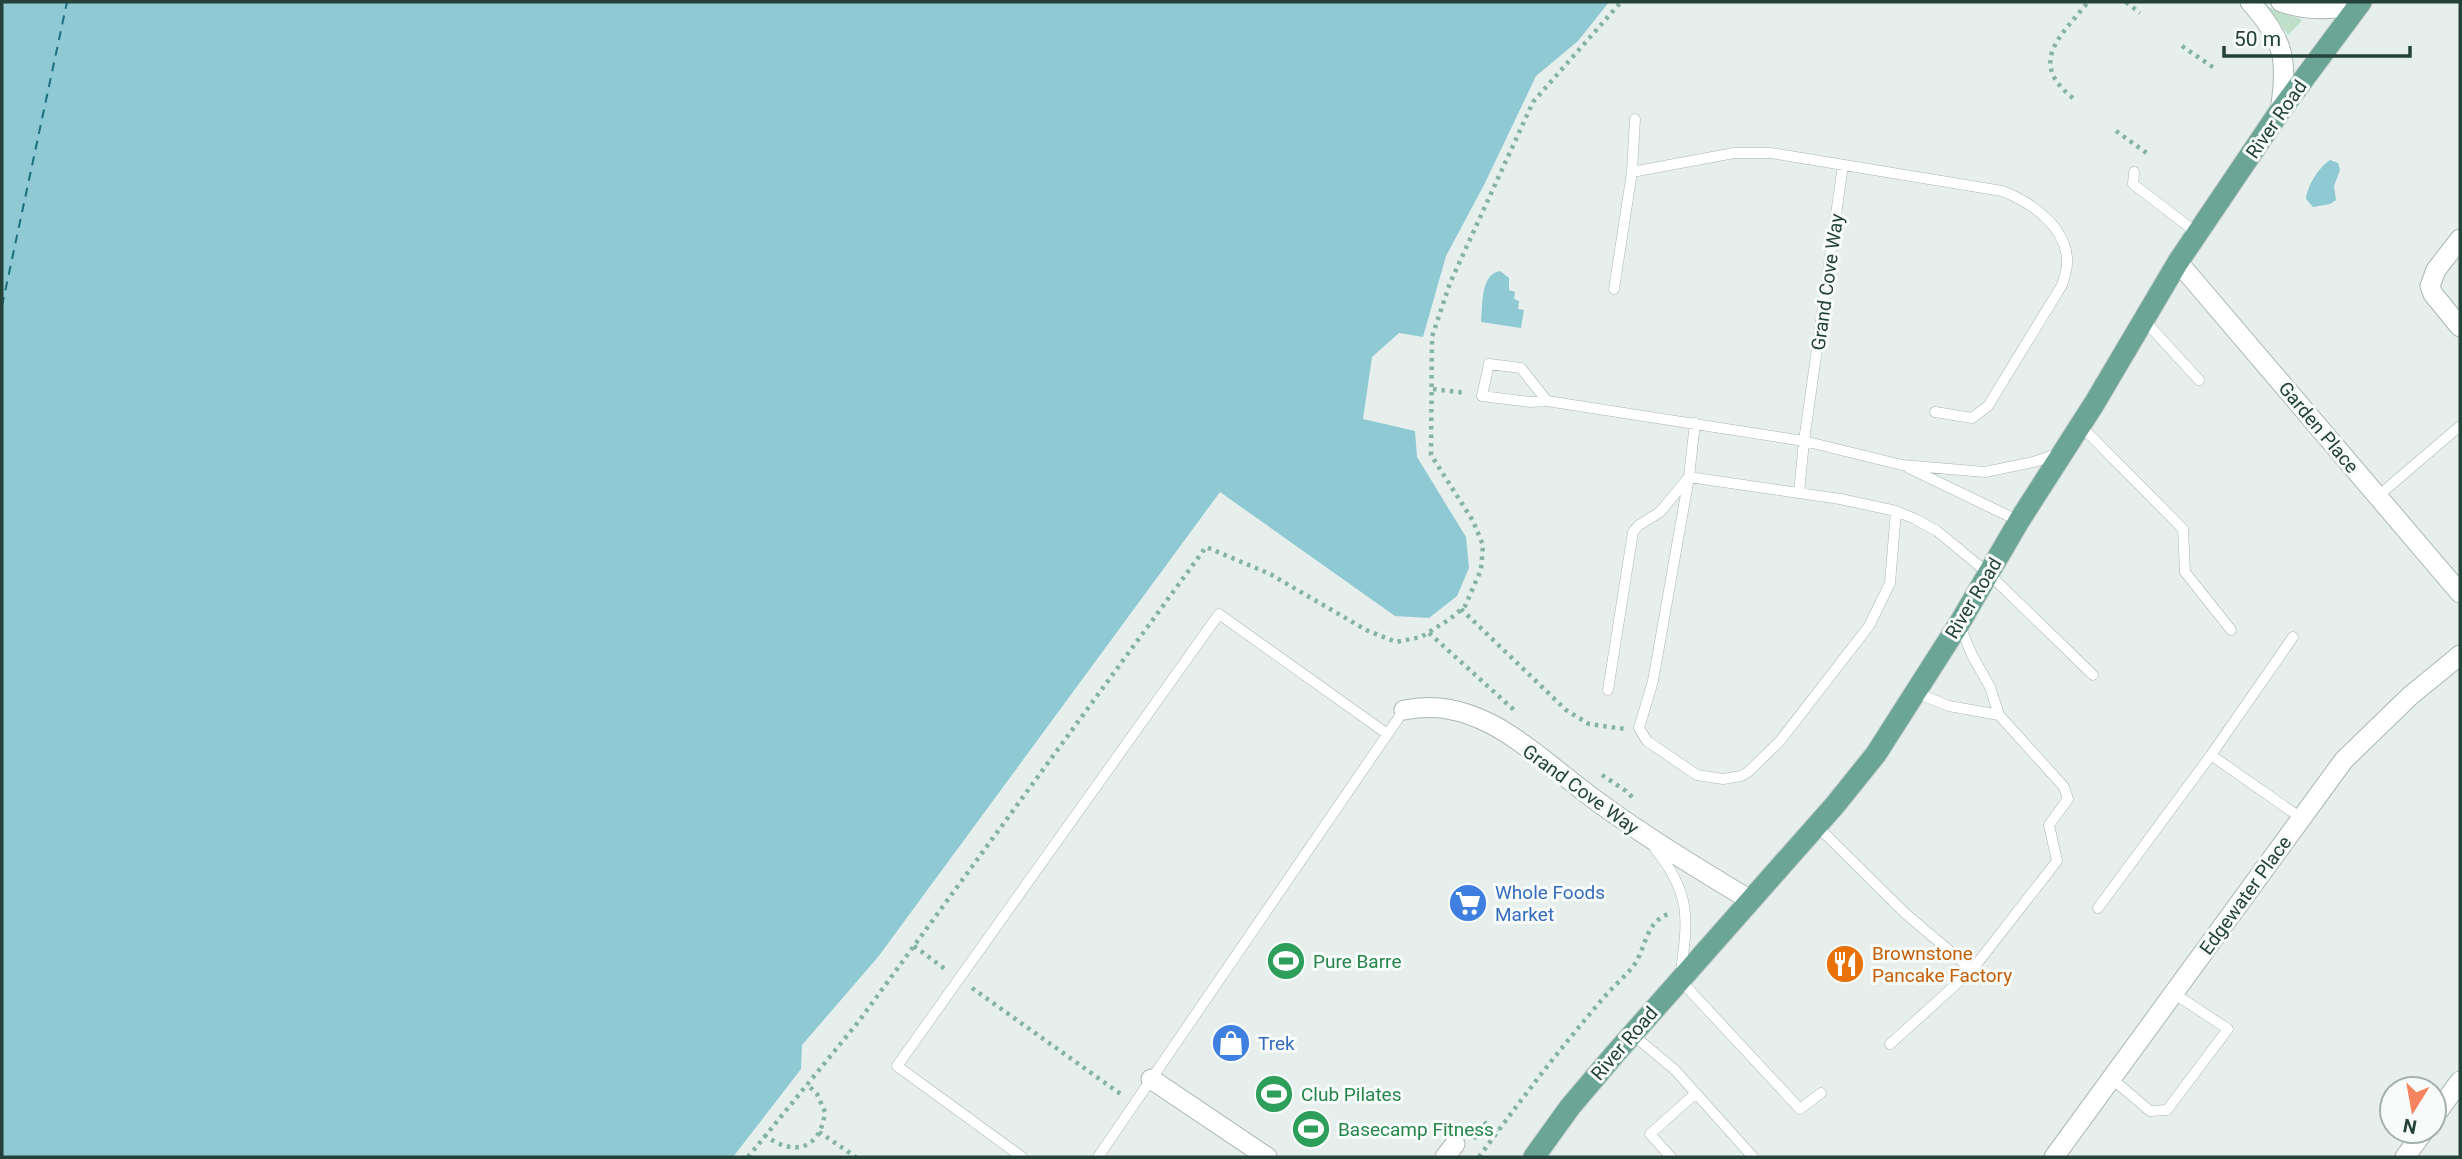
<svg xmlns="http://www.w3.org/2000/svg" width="2462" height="1159" font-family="Roboto,sans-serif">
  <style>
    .green { fill: #bfe0c8 }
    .water { fill: #8ec9d4 }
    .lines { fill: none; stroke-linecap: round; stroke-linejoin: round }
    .ferry { stroke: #1c6f80; stroke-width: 2; stroke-dasharray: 9 7; stroke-linecap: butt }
    .lane-casing { stroke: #a8b8b2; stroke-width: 11 }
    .street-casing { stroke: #a8b8b2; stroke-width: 21 }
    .primary-casing { stroke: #c2cac8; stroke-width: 23 }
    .path { stroke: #86b3a5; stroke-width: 4.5; stroke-dasharray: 3.5 5; stroke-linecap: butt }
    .lane { stroke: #fff; stroke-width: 10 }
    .street { stroke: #fff; stroke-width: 19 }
    .primary { stroke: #6aa596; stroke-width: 21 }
    .labels { text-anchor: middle; stroke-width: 6; stroke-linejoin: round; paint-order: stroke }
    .street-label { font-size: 19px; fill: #24423a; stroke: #f7fbf9 }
    .shop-label { font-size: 19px; fill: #366cbe; stroke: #f7fbf9; text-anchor: start }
    .food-label { font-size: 19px; fill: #c56008; stroke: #f7fbf9; text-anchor: start }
    .leisure-label { font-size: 19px; fill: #27864d; stroke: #f7fbf9; text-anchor: start }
  </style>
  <rect width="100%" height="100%" fill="#e6efeb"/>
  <!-- green -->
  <path class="green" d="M2259,2L2278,12L2301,19V22L2288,35L2275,16Z"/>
  <!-- water -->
  <path class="water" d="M2,2H1609L1578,41L1536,76L1485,183L1446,256L1423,337L1399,333L1372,357L1363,419L1415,431L1417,457L1466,537L1469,568L1457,596L1429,618L1395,616L1220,492L878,957L802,1045L801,1069L733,1157H2Z
    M2330,160L2338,163L2340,170L2334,186L2336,200L2330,204L2313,207L2306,199C2307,186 2319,167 2330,160Z
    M1500,271L1509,278V290L1515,292L1514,299L1519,301L1518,309L1524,310L1521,328L1481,322C1483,306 1480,274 1500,271Z"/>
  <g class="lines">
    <!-- ferry -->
    <path class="ferry" d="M2,306L67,2"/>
    <!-- lane casing -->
    <g class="lane-casing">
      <path id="lane" d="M1632,172L1635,119
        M2134,172L2133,184L2197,233
        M1614,289L1632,172L1734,153H1771L2002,191C2031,202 2069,228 2067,264C2067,270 2064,278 2062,285L1988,406L1972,418L1935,412
        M2144,320L2199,380
        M1547,401L1530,402L1482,396L1489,364L1521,368L1547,401L1804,441L1843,165
        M1695,423L1689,477L1840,499L1896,511L1915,519L1937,531L1988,573L2093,675
        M2080,425L2183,529L2185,572L2231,630
        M1909,468L2019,521
        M1799,493L1804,441L1902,465L1985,472L2034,462L2059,453
        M2378,496L2460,426
        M1608,690L1633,532L1639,525L1660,512L1689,477L1653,681L1639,728L1647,741L1697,775L1723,779L1741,776L1748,772L1780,741L1869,626L1890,583L1896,511
        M1914,692L1949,706L1999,715
        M2211,755L2293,637
        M1817,826L1906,914L1972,970
        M1655,849C1694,896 1687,923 1680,980L1800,1109L1821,1093
        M2098,908L2211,755L2301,818
        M1632,1034L1675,1070L1753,1157
        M1890,1044L1972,970L2057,861L2049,825L2068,799L2064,787L1999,715L1990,687L1972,655L1959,624
        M2111,1078L2150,1111L2167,1110L2228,1029L2173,993
        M1022,1157L897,1066L1219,614L1386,733
        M1098,1157L1404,710
        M1671,1157L1650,1134L1696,1093"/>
    </g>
    <!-- street casing -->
    <g class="street-casing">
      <path id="street" d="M2250,2C2285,40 2288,61 2280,111
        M2281,2C2308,11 2330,10 2358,5
        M2460,239L2436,270L2430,286L2433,294L2460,327
        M2178,262L2460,593
        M1404,710C1436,704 1461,709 1491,724C1524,741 1563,776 1594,799C1644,836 1697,868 1750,900
        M1151,1079L1267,1157
        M2434,1117L2460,1081
        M1445,1157L1455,1144
        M2054,1157L2344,760L2410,696L2460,655
        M2405,1157L2424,1131"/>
    </g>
    <!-- primary casing -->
    <g class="primary-casing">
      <path id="primary" d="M1534,1157L1570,1107L1614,1055L1835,805L1876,754L1959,624L2019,521L2094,404L2178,262L2280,111L2361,2"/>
    </g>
    <!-- path -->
    <path class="path" d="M2126,2L2140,13
      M2182,46L2214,68
      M2073,98C2027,62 2061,36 2088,2
      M2116,131L2148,154
      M1433,389L1466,393
      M1461,609L1566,710L1589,724L1625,729
      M1429,633L1514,710
      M1602,775L1626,791L1634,799
      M914,946L945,969
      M972,988L1122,1095
      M819,1132L856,1157
      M764,1135C793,1156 820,1151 825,1112L817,1094L807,1084
      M1474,1139L1486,1123L1499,1130
      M748,1157L859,1021L1206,547L1270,574L1366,630L1396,642L1421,637L1450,619L1465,606L1481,570L1483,545L1473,521L1431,455L1432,337L1450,283L1533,102L1621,2
      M1479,1157C1519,1102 1561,1047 1606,995C1614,986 1624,977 1632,968C1647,949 1644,921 1671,913"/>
    <!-- lane -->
    <use href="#lane" class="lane"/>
    <!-- street -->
    <use href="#street" class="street"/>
    <!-- primary -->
    <use href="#primary" class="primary"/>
  </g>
  <!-- icons -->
  <defs>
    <g id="supermarket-disc" transform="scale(2.0125)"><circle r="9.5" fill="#3f7fe0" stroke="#f7fbf9"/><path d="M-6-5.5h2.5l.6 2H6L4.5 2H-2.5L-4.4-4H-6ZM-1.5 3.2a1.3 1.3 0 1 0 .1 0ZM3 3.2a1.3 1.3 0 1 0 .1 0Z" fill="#fff"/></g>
    <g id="stadium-disc" transform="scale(2.0125)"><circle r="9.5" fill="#2e9e5b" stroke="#f7fbf9"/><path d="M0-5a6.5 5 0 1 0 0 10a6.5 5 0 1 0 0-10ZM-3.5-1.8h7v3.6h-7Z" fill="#fff"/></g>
    <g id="restaurant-disc" transform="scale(2.0125)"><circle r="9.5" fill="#e8710a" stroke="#f7fbf9"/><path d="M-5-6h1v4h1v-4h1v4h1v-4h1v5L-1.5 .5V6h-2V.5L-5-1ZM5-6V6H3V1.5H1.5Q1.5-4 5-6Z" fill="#fff"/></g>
    <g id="shop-disc" transform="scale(2.0125)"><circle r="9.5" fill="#3f7fe0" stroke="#f7fbf9"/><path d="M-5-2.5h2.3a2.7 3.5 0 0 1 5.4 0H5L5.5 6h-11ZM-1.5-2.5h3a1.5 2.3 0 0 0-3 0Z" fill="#fff"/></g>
  </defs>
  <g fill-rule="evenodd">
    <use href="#supermarket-disc" x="1468" y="903"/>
    <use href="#stadium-disc" x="1286" y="961"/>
    <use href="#restaurant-disc" x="1845" y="964"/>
    <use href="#shop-disc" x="1231" y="1043"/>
    <use href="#stadium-disc" x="1274" y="1094"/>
    <use href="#stadium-disc" x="1311" y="1129"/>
  </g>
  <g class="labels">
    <!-- street labels -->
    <g class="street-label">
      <text transform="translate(2276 119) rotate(-55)" y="7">River Road</text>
      <text transform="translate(1827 282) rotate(-82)" y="7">Grand Cove Way</text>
      <text transform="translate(2319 427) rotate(50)" y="7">Garden Place</text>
      <text transform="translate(1973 598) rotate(-59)" y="7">River Road</text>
      <text transform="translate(1581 789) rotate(36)" y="7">Grand Cove Way</text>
      <text transform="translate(2245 895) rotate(-54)" y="7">Edgewater Place</text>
      <text transform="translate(1624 1043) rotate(-49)" y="7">River Road</text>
    </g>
    <!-- shop labels -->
    <g class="shop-label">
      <text x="1495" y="899">Whole Foods<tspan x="1495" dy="22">Market</tspan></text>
      <text x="1258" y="1050">Trek</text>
    </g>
    <!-- food labels -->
    <g class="food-label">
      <text x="1872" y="960">Brownstone<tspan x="1872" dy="22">Pancake Factory</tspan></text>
    </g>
    <!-- leisure labels -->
    <g class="leisure-label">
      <text x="1313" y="968">Pure Barre</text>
      <text x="1301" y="1101">Club Pilates</text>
      <text x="1338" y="1136">Basecamp Fitness</text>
    </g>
  </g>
  <!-- border -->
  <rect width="2462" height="1159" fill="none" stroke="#24423a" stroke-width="7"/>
  <!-- north arrow -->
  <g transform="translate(2413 1110) rotate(191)"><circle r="33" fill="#f7fbf9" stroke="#a3b1ad" stroke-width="2"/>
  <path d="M0-5L12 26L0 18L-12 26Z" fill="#f4845f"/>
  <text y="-10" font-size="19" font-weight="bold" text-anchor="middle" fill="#24423a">N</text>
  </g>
  <!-- scale -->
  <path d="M2224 46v10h186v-10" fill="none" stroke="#24423a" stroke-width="3.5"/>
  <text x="2234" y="46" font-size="21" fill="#24423a" stroke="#f7fbf9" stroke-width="5" paint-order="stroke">50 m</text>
</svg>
